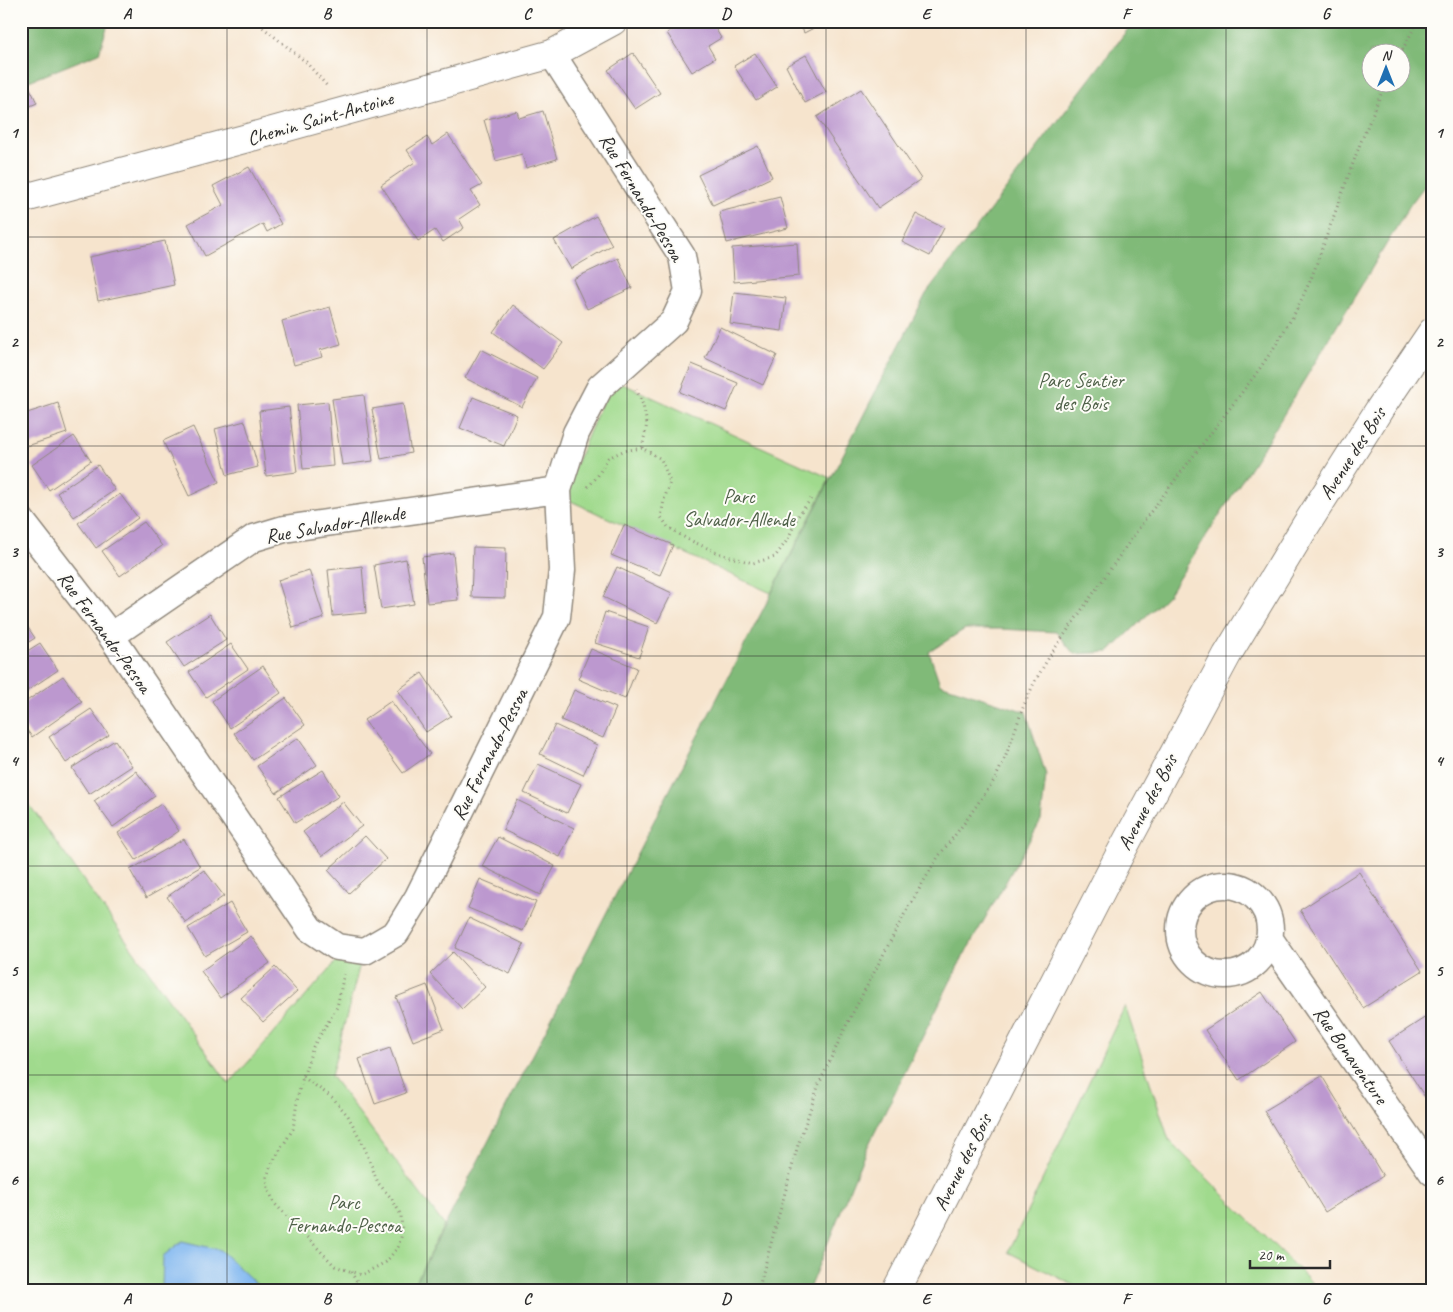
<svg xmlns="http://www.w3.org/2000/svg" width="1453" height="1312" font-family="Caveat,sans-serif">
  <style>
    .green { fill: #a0da8d; stroke: #66825c }
    .forest { fill: #80ba78; stroke: #567252; fill-rule: evenodd }
    .water { fill: #82b8f0; stroke: #56728e }
    .building { fill: #bc98cf }
    .lines { fill: none; stroke-linecap: round; stroke-linejoin: round }
    .minor-casing { stroke: #90887c; stroke-width: 29 }
    .tertiary-casing { stroke: #90887c; stroke-width: 30 }
    .path { stroke: #90887c; stroke-width: 3; stroke-dasharray: 1 4; stroke-linecap: butt }
    .minor { stroke: #fff; stroke-width: 26 }
    .tertiary { stroke: #fff; stroke-width: 28 }
    .grid { fill: none; stroke: #2b2b2b; stroke-width: 1; stroke-opacity: 0.55 }
    .labels { text-anchor: middle; stroke-width: 4; stroke-linejoin: round; paint-order: stroke }
    .street-label { font-size: 20px; fill: #2b2b2b; stroke: #fdfcf7 }
    .park-label { font-size: 20px; fill: #4e6048; stroke: #fdfcf7 }
    .neatline { fill: none; stroke: #2b2b2b; stroke-width: 2 }
    .grid-label { font-size: 16px; text-anchor: middle; font-weight: bold; fill: #2b2b2b }
  </style>
  <rect width="100%" height="100%" fill="#fdfcf7"/>
  <filter id="ink" filterUnits="userSpaceOnUse"><feTurbulence type="fractalNoise" baseFrequency=".02" numOctaves="2"/><feDisplacementMap in="SourceGraphic" scale="10" xChannelSelector="R" yChannelSelector="G"/><feConvolveMatrix kernelMatrix="1 2 1 2 8 2 1 2 1" color-interpolation-filters="sRGB"/></filter>
  <filter id="wash" filterUnits="userSpaceOnUse"><feTurbulence type="fractalNoise" baseFrequency=".0096" numOctaves="4" result="noise"/><feDisplacementMap in="SourceGraphic" scale="20" xChannelSelector="R" yChannelSelector="G"/><feGaussianBlur stdDeviation="1.12" result="paint"/><feColorMatrix in="noise" values="0 0 0 0 0 0 0 0 0 0 0 0 0 0 0 0 0 1.4 0 .05"/><feComposite in="paint" operator="in"/></filter>
  <g filter="url(#wash)">
    <rect width="100%" height="100%" fill="#f6e4cd"/>
    <!-- green -->
    <path class="green" d="M612,379L830,478L771,593L562,497Z
      M21,793L229,1084L342,955L361,960L331,1076L444,1225L411,1291H21Z
      M1125,1006L1169,1140L1320,1291H1085L1008,1252Z"/>
    <!-- forest -->
    <path class="forest" d="M21,21H109L99,53L29,81L21,68Z
      M1134,21H1432V176L1410,205L1273,432L1168,595L1109,652L1074,654L1056,632L1000,629H965L929,652L940,684L1026,712L1046,775L1041,820L958,966L866,1150L808,1291H411L926,294ZM1370,52H1400V82H1370Z"/>
    <!-- water -->
    <path class="water" d="M182,1241L220,1250L264,1291H162L163,1256Z"/>
    <g id="blocks">
      <!-- building -->
      <path class="building" d="M685,21H711L721,38L708,46L715,58L692,72L667,33Z
        M799,21H827L804,33Z
        M633,53L660,93L635,109L608,70Z
        M755,53L777,87L756,100L734,66Z
        M806,55L826,92L805,103L786,66Z
        M21,69L37,103L21,110Z
        M861,89L921,179L878,208L817,117Z
        M517,111L519,118L543,111L557,159L526,168L522,154L496,161L484,120Z
        M448,134L482,185L471,191L480,205L459,219L464,228L443,242L435,230L418,241L381,185L415,162L407,150L427,137L432,145Z
        M758,146L772,177L713,205L698,175Z
        M249,167L281,224L267,232L263,224L205,256L188,224L223,205L213,186Z
        M780,197L788,228L727,243L719,212Z
        M916,214L944,228L930,256L902,242Z
        M596,216L612,245L571,269L554,240Z
        M165,241L174,285L98,301L89,257Z
        M797,243L799,276L734,282L732,248Z
        M618,258L632,288L587,309L573,279Z
        M734,292L786,298L782,331L730,324Z
        M513,305L563,343L543,369L493,332Z
        M330,307L341,344L320,350L322,357L294,365L282,321Z
        M720,327L777,355L763,385L705,358Z
        M481,349L537,378L522,407L465,378Z
        M692,364L738,383L726,411L680,392Z
        M364,395L373,461L342,465L332,399Z
        M473,397L517,415L504,446L460,428Z
        M328,402L333,466L303,469L297,405Z
        M58,403L67,433L21,448V415Z
        M403,404L411,453L381,459L372,409Z
        M289,407L297,472L266,476L259,411Z
        M245,421L258,467L227,475L215,429Z
        M193,427L219,482L189,496L163,441Z
        M74,436L91,461L49,490L32,465Z
        M98,465L115,490L74,517L57,493Z
        M120,494L138,518L96,548L78,523Z
        M144,522L162,546L120,576L102,551Z
        M624,525L673,545L660,575L611,555Z
        M473,547L506,548L505,598L471,597Z
        M453,553L458,600L427,603L422,557Z
        M406,559L414,604L381,609L374,565Z
        M362,566L366,613L333,616L328,570Z
        M617,567L672,593L657,623L603,597Z
        M309,570L324,618L293,628L278,580Z
        M605,612L649,627L639,657L595,643Z
        M210,614L226,640L184,667L167,642Z
        M21,617L35,638L21,647Z
        M40,643L58,670L21,695V655Z
        M231,644L248,669L206,697L189,672Z
        M591,649L637,668L625,699L578,679Z
        M263,666L281,693L230,728L212,701Z
        M422,673L451,716L426,732L398,690Z
        M63,676L82,702L32,737L21,722V705Z
        M574,690L616,708L603,738L561,720Z
        M286,698L305,725L253,760L234,733Z
        M391,701L430,754L403,773L364,720Z
        M91,709L109,735L66,763L49,737Z
        M555,725L597,745L583,775L540,754Z
        M298,738L317,765L276,793L257,766Z
        M115,740L132,766L89,794L72,768Z
        M538,764L581,784L567,813L524,793Z
        M323,770L339,796L295,823L279,797Z
        M136,771L155,796L113,827L94,801Z
        M517,800L574,828L560,857L503,830Z
        M343,802L362,826L322,856L303,832Z
        M161,804L179,831L136,860L118,833Z
        M365,836L386,859L349,893L328,870Z
        M498,837L555,866L540,895L482,866Z
        M184,839L200,867L146,898L130,870Z
        M204,870L224,896L186,923L167,897Z
        M1359,872L1422,971L1363,1008L1300,910Z
        M480,879L536,902L523,931L468,908Z
        M230,903L247,932L205,956L188,928Z
        M469,918L524,944L510,974L455,948Z
        M251,936L270,963L220,998L201,971Z
        M453,952L485,987L462,1009L430,974Z
        M275,967L297,991L263,1022L241,998Z
        M427,985L444,1029L413,1041L396,997Z
        M1262,992L1295,1042L1239,1080L1205,1030Z
        M1432,1013V1108L1389,1041Z
        M390,1048L406,1093L375,1104L359,1059Z
        M1322,1076L1383,1176L1325,1212L1264,1111Z"/>
    </g>
  </g>
  <g filter="url(#ink)">
    <use href="#blocks" fill-opacity="0" stroke="#90887c" stroke-width="1"/>
    <g class="lines">
      <!-- minor casing -->
      <g class="minor-casing">
        <path id="minor" d="M21,520L111,636L310,929L337,947L365,951L396,933L418,897L557,617L562,570L558,490L576,433L600,387L674,321L688,291L682,256L552,54
          M111,636L254,538L284,529L558,490
          M1180 930a45 45 0 1 1 90 0a45 45 0 1 1-90 0Z
          M1269,938L1432,1172"/>
      </g>
      <!-- tertiary casing -->
      <g class="tertiary-casing">
        <path id="tertiary" d="M21,199L244,139L552,54L613,21
          M896,1291L1119,856L1227,655L1306,525L1379,410L1432,332"/>
      </g>
      <!-- path -->
      <path class="path" d="M255,21L306,62L328,87
        M1400,54L1418,21
        M636,389L643,405L647,424L642,448L661,459L670,482L664,500L661,517L668,527L687,539L723,555L753,563L775,557L788,539L798,516L811,499
        M588,487L597,477L608,458L623,451L642,448
        M303,1077L333,1098L348,1116L363,1144L378,1183L392,1199L401,1215L402,1234L398,1247L386,1262L361,1275L335,1266L300,1230L275,1204L268,1189L267,1177L271,1165L293,1129L298,1095L303,1077L313,1047L337,1007L344,974
        M351,1272L362,1291
        M758,1291L798,1145L819,1084L846,1026L904,915L938,857L965,822L995,779L1005,758L1024,705L1035,681L1051,654L1146,518L1256,374L1277,343L1296,311L1311,279L1360,144L1386,82"/>
      <!-- minor -->
      <use href="#minor" class="minor"/>
      <!-- tertiary -->
      <use href="#tertiary" class="tertiary"/>
    </g>
  </g>
  <!-- grid -->
  <path class="grid" d="M227,21V1291M427,21V1291M627,21V1291M826,21V1291M1026,21V1291M1226,21V1291M21,237H1432M21,446H1432M21,656H1432M21,866H1432M21,1075H1432"/>
  <g class="labels">
    <!-- street labels -->
    <g class="street-label">
      <text transform="translate(320 118) rotate(-16)" y="7">Chemin Saint-Antoine</text>
      <text transform="translate(642 197) rotate(59)" y="7">Rue Fernando-Pessoa</text>
      <text transform="translate(1352 453) rotate(-57)" y="7">Avenue des Bois</text>
      <text transform="translate(335 524) rotate(-10)" y="7">Rue Salvador-Allende</text>
      <text transform="translate(105 632) rotate(54)" y="7">Rue Fernando-Pessoa</text>
      <text transform="translate(489 754) rotate(-63)" y="7">Rue Fernando-Pessoa</text>
      <text transform="translate(1147 802) rotate(-62)" y="7">Avenue des Bois</text>
      <text transform="translate(1351 1055) rotate(55)" y="7">Rue Bonaventure</text>
      <text transform="translate(962 1162) rotate(-63)" y="7">Avenue des Bois</text>
    </g>
    <!-- park labels -->
    <g class="park-label">
      <text x="1081" y="387">Parc Sentier<tspan x="1081" dy="23">des Bois</tspan></text>
      <text x="739" y="503">Parc<tspan x="739" dy="23">Salvador-Allende</tspan></text>
      <text x="344" y="1209">Parc<tspan x="344" dy="23">Fernando-Pessoa</tspan></text>
    </g>
  </g>
  <!-- margin -->
  <rect width="1453" height="1312" fill="none" stroke="#fdfcf7" stroke-width="55"/>
  <!-- north arrow -->
  <g transform="translate(1386 68)"><circle r="24" fill="#fdfcf7" stroke="#a9a8a5"/>
  <path d="M0-4L9 19L0 12L-9 19Z" fill="#1f6fb2"/>
  <text y="-8" font-size="14" font-weight="bold" text-anchor="middle" fill="#2b2b2b">N</text>
  </g>
  <!-- scale -->
  <path d="M1250 1260v8h80v-8" fill="none" stroke="#2b2b2b" stroke-width="2.5"/>
  <text x="1258" y="1260" font-size="15" fill="#2b2b2b" stroke="#fdfcf7" stroke-width="4" paint-order="stroke">20 m</text>
  <rect x="28" y="28" width="1398" height="1256" class="neatline"/>
  <g class="grid-label">
    <text x="127" y="19">A</text>
    <text x="327" y="19">B</text>
    <text x="527" y="19">C</text>
    <text x="726" y="19">D</text>
    <text x="926" y="19">E</text>
    <text x="1126" y="19">F</text>
    <text x="1326" y="19">G</text>
    <text x="14" y="138">1</text>
    <text x="1439" y="138">1</text>
    <text x="14" y="347">2</text>
    <text x="1439" y="347">2</text>
    <text x="14" y="557">3</text>
    <text x="1439" y="557">3</text>
    <text x="14" y="766">4</text>
    <text x="1439" y="766">4</text>
    <text x="14" y="976">5</text>
    <text x="1439" y="976">5</text>
    <text x="14" y="1185">6</text>
    <text x="1439" y="1185">6</text>
    <text x="127" y="1304">A</text>
    <text x="327" y="1304">B</text>
    <text x="527" y="1304">C</text>
    <text x="726" y="1304">D</text>
    <text x="926" y="1304">E</text>
    <text x="1126" y="1304">F</text>
    <text x="1326" y="1304">G</text>
  </g>
</svg>
